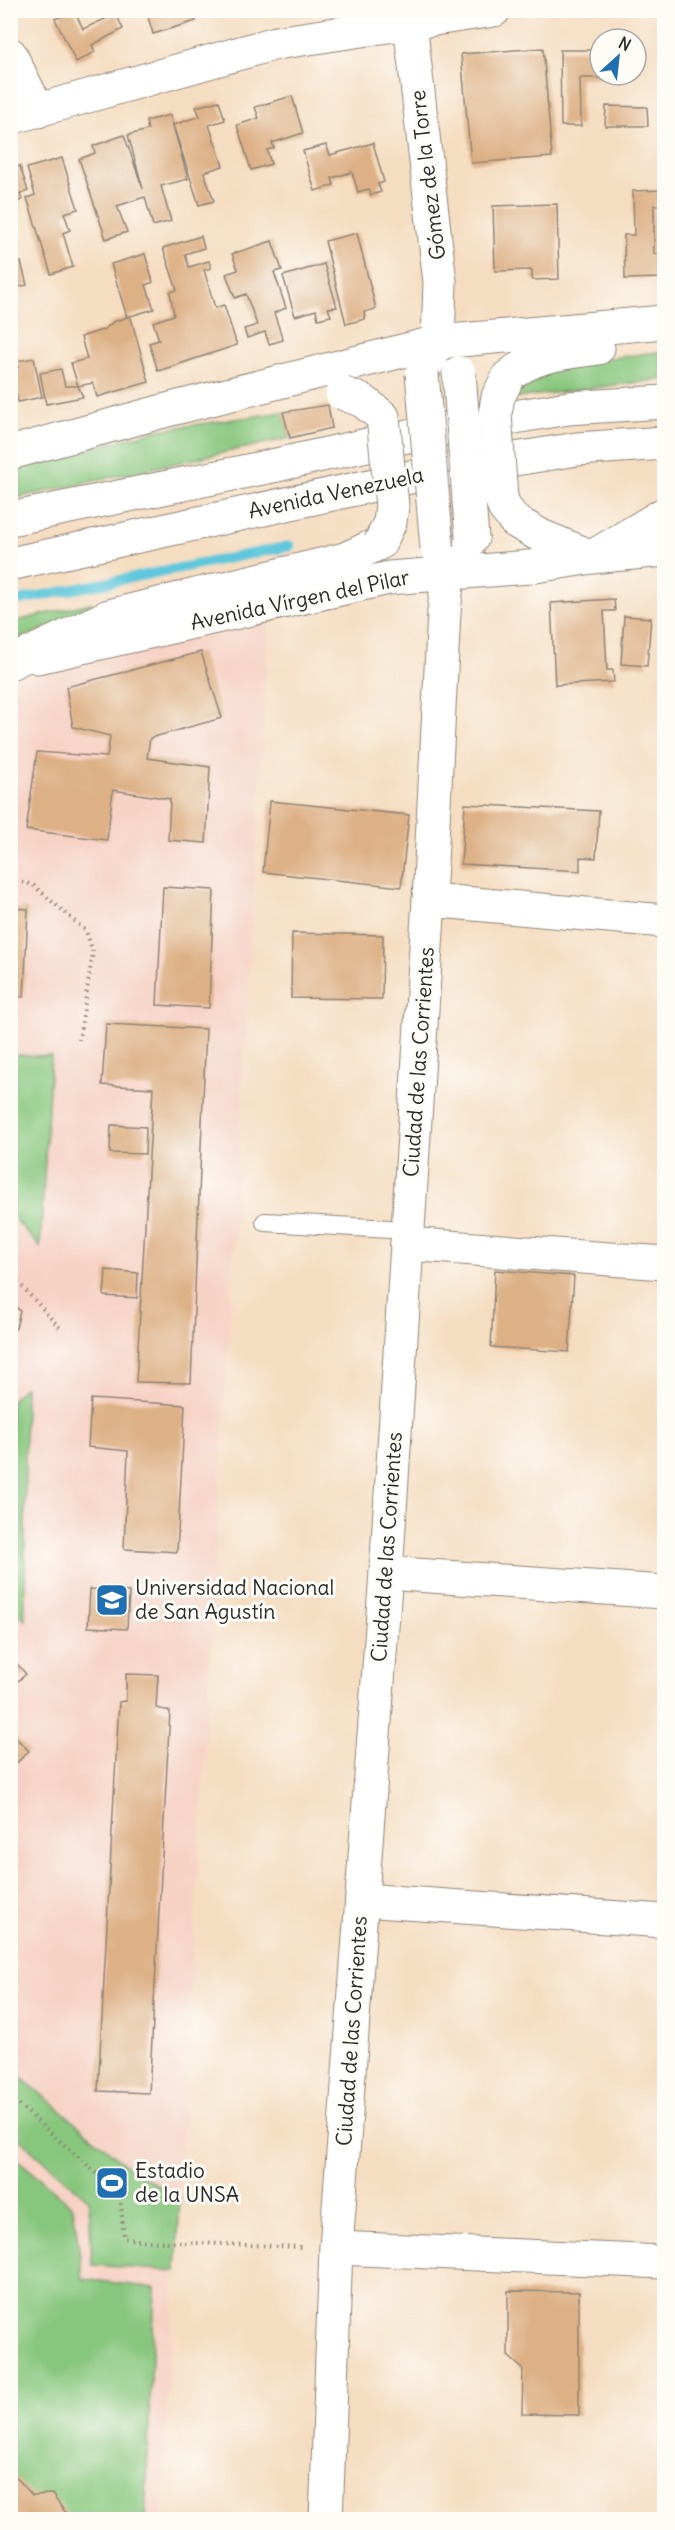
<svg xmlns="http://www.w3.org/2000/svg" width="675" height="2530" font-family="Delius,sans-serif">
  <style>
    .built { fill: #f6d2c4 }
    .green { fill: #87c67d; stroke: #597854; stroke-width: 1.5 }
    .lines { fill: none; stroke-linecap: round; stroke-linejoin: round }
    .stream { stroke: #5fc7db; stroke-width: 10 }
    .building { fill: #ddb085 }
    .service-casing { stroke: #908476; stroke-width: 20 }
    .minor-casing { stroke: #908476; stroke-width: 35 }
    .tertiary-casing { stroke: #908476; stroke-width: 35 }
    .secondary-casing { stroke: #908476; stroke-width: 35 }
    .primary-casing { stroke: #908476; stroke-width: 35 }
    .path { stroke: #908476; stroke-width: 4; stroke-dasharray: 1.5 4.5; stroke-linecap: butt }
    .service { stroke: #fff; stroke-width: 18 }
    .minor { stroke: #fff; stroke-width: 33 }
    .tertiary { stroke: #fff; stroke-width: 33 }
    .secondary { stroke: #fff; stroke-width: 33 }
    .primary { stroke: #fff; stroke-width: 33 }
    .tertiary-bridge-casing { stroke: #908476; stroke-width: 35; stroke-linecap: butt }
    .primary-bridge-casing { stroke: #908476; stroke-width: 35; stroke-linecap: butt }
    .tertiary-bridge { stroke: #fff; stroke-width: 33 }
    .primary-bridge { stroke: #fff; stroke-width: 33 }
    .labels { text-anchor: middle; stroke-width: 6; stroke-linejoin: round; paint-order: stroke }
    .street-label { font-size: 21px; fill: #2b2b2b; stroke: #fdfcf7 }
    .poi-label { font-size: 21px; fill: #2b2b2b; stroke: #fdfcf7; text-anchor: start }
  </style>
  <rect width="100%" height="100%" fill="#fdfcf7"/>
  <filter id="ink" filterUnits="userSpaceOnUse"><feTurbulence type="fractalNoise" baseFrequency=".0167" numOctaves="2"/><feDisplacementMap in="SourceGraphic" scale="12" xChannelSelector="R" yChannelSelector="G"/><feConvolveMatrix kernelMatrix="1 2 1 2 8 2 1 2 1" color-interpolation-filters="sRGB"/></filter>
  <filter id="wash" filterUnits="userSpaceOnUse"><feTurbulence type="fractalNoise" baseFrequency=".008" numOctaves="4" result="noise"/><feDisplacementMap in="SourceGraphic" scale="24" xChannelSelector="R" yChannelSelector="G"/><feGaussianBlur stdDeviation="1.35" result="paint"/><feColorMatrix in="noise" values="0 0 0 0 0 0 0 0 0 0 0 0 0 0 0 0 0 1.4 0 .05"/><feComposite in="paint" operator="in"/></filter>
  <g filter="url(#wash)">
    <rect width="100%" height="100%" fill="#f5ddc1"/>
    <!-- built -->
    <path class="built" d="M269,620L161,2519H11L10,681Z"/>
    <!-- green -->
    <path class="green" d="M664,351V379L514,398L520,388L536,373L595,360Z
      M283,412L290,438L11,499V470L158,430Z
      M92,603L94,609L11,642V622Z
      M10,1055L51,1056L40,1247L11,1215Z
      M25,1387V1620L10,1603L11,1400Z
      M10,2068L130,2168L180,2199L176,2271L92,2265L89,2200L11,2132Z
      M10,2153L73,2207L83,2279L155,2288L145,2519H11Z"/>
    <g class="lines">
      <!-- stream -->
      <path class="stream" d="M10,602L290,546"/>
    </g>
    <g id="blocks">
      <!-- building -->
      <path class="building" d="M59,10H74L83,29L116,14L123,29L92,45L95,52L76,62L55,19L62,16Z
        M146,10H193L196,21L153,34Z
        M543,48L552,157L471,163L461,54Z
        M560,50H600V75H603V78H580L581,126H561Z
        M292,96L303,133L272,143L274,148L267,150L271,164L251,170L237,125L259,118L255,107Z
        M219,101L225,120L209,125L223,166L204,172L214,201L199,205L173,125L200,116L196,107Z
        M606,106L647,107L648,126H605Z
        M170,115L188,179L161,186L171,221L153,226L145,197L117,206L127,232L106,239L79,159L95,153L93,146L124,135L143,189L128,135L148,130L146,121Z
        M373,143L384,182L378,184L381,192L371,195L369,189L358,192L352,172L332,178L334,185L315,191L303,151L326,145L330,155Z
        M62,158L78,209L64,213L70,230L63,233L73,267L51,274L27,198L35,195L27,168Z
        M20,166L28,191L20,194L22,200L13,202L18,224L10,226V169Z
        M664,190V205H654V254H664V278L625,279L624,235H634L633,191Z
        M557,204L559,279L532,280V270L495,271L493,206Z
        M357,233L376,309L364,312L365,319L346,324L325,241Z
        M201,236L204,248L185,254L189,267L209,261L211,268L204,270L215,308L224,305L237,345L158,371L149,343L159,340L153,322L174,315L170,292L177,290L163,248Z
        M272,241L282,270L274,272L286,308L274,313L283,340L269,344L265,332L247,338L244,329L257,325L246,294L235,298L226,274L238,270L232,254Z
        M145,254L153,282L146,285L154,309L127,317L111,264Z
        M21,262L27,285L10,289V265Z
        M324,264L337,307L328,308L331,316L318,319L316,310L295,316L283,276Z
        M127,317L131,318L149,382L97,397L93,383L78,386L71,363L87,359L81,337L105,329L113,322Z
        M34,358L42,397L18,402L10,369L18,367L17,361Z
        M61,369L65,386H78L83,397L46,404L40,373Z
        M328,405L332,428L290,438L283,412Z
        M614,599L615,611H604L607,670H613L614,682L555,685L551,603Z
        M624,616L651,618L647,666L621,664Z
        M201,652L222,718L150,738L147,758L210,767L206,843L168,840L170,799L113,790L107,840L26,830L37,752L107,757L110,736L73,727L66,687Z
        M270,801L409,815L401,887L263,872Z
        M465,804L599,811L596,858L580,857V871L461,864Z
        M163,887L214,890L209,1008L157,1005Z
        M10,908L28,909L24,997L10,996Z
        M292,933L383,935L382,999L291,998Z
        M106,1024L206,1029L191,1383L136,1382L153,1088L102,1085Z
        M111,1125L146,1127L145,1154L110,1153Z
        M106,1270L138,1273L137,1298L104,1296Z
        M495,1270L574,1276L569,1352L491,1347Z
        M10,1300L20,1311L16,1328L10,1333Z
        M91,1399L185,1405L177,1552L124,1549L128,1451L88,1447Z
        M90,1589L129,1592L127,1629L88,1627Z
        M10,1656L26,1674L10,1688Z
        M126,1674L158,1675L156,1708L170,1711L149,2093L98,2091L119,1702L126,1701Z
        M10,1732L29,1751L10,1769Z
        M508,2291L579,2292V2415L522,2414L523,2369L508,2356Z
        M10,2470L32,2495L52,2494L71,2520H10Z"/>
    </g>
  </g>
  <g filter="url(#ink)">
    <use href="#blocks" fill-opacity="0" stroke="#908476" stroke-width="1.5"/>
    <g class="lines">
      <!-- service casing -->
      <g class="service-casing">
        <path id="service" d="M265,1222L408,1230"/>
      </g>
      <!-- minor casing -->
      <g class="minor-casing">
        <path id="minor" d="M10,54L38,111
          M10,118L276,43L494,10
          M429,900L664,921
          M407,1244L664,1263
          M386,1573L664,1592
          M362,1900L664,1921
          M336,2248L664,2262"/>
      </g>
      <!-- tertiary casing -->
      <g class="tertiary-casing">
        <path id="tertiary" d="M403,10L410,23L440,282L438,342L425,368
          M326,2520L336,2248L386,1573L429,900L444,612L448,574L472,538"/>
      </g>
      <!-- secondary casing -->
      <g class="secondary-casing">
        <path id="secondary" d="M38,657L389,578L529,567L592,557L664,550"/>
      </g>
      <!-- primary casing -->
      <g class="primary-casing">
        <path id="primary" d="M508,377C533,354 565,353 598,348
          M10,453L167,410L438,342L664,322
          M10,519L272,466L426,432L568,408L664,402
          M515,521L541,536L592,557L664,514
          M10,564L429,473L577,449L664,443
          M10,663L109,616L345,559L380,543"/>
      </g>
      <!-- path -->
      <path class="path" d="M10,882L32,884L86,931L93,952L79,1040
        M10,1273L61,1329
        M10,2097L120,2194L124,2238L145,2241L301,2247"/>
      <!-- service -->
      <use href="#service" class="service"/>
      <!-- minor -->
      <use href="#minor" class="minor"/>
      <!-- tertiary -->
      <use href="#tertiary" class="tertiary"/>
      <!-- secondary -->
      <use href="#secondary" class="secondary"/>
      <!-- primary -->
      <use href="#primary" class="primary"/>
      <!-- tertiary-bridge casing -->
      <g class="tertiary-bridge-casing">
        <path id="tertiary-bridge" d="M422,373L437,548
          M459,373L472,538"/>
      </g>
      <!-- primary-bridge casing -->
      <g class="primary-bridge-casing">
        <path id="primary-bridge" d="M508,377L498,397L495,414L501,497L504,507L515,521
          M342,393L363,401L383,417L392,506L390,522L380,543"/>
      </g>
      <!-- tertiary-bridge -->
      <use href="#tertiary-bridge" class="tertiary-bridge"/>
      <!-- primary-bridge -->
      <use href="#primary-bridge" class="primary-bridge"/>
    </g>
  </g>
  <!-- icons -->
  <defs>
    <g id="university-square" transform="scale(1.725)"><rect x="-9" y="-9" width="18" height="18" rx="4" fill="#1f6fb2" stroke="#fdfcf7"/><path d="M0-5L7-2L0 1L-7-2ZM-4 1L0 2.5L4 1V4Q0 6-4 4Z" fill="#fff"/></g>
    <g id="stadium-square" transform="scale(1.725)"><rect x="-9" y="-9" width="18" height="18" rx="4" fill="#1f6fb2" stroke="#fdfcf7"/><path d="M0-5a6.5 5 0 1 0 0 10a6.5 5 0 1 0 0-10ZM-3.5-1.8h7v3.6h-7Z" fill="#fff"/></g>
  </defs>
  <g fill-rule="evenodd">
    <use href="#university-square" x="112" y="1600"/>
    <use href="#stadium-square" x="112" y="2183"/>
  </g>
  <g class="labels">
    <!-- street labels -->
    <g class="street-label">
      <text transform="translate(428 175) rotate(-97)" y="7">Gómez de la Torre</text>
      <text transform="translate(336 493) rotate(-12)" y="7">Avenida Venezuela</text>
      <text transform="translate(300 600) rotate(-12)" y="7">Avenida Vírgen del Pilar</text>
      <text transform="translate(419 1062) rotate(-86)" y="7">Ciudad de las Corrientes</text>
      <text transform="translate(387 1547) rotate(-86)" y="7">Ciudad de las Corrientes</text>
      <text transform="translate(352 2031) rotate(-86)" y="7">Ciudad de las Corrientes</text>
    </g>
    <!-- poi labels -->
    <g class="poi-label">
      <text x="135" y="1595">Universidad Nacional<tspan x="135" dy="24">de San Agustín</tspan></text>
      <text x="135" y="2178">Estadio<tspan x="135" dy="24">de la UNSA</tspan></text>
    </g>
  </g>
  <!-- margin -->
  <rect width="675" height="2530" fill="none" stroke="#fdfcf7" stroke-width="36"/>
  <!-- north arrow -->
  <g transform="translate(618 57) rotate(27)"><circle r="28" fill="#fdfcf7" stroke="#a9a8a5" stroke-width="1.5"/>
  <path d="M0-4.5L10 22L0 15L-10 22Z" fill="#1f6fb2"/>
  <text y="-9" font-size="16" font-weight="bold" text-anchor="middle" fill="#2b2b2b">N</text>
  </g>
</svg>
